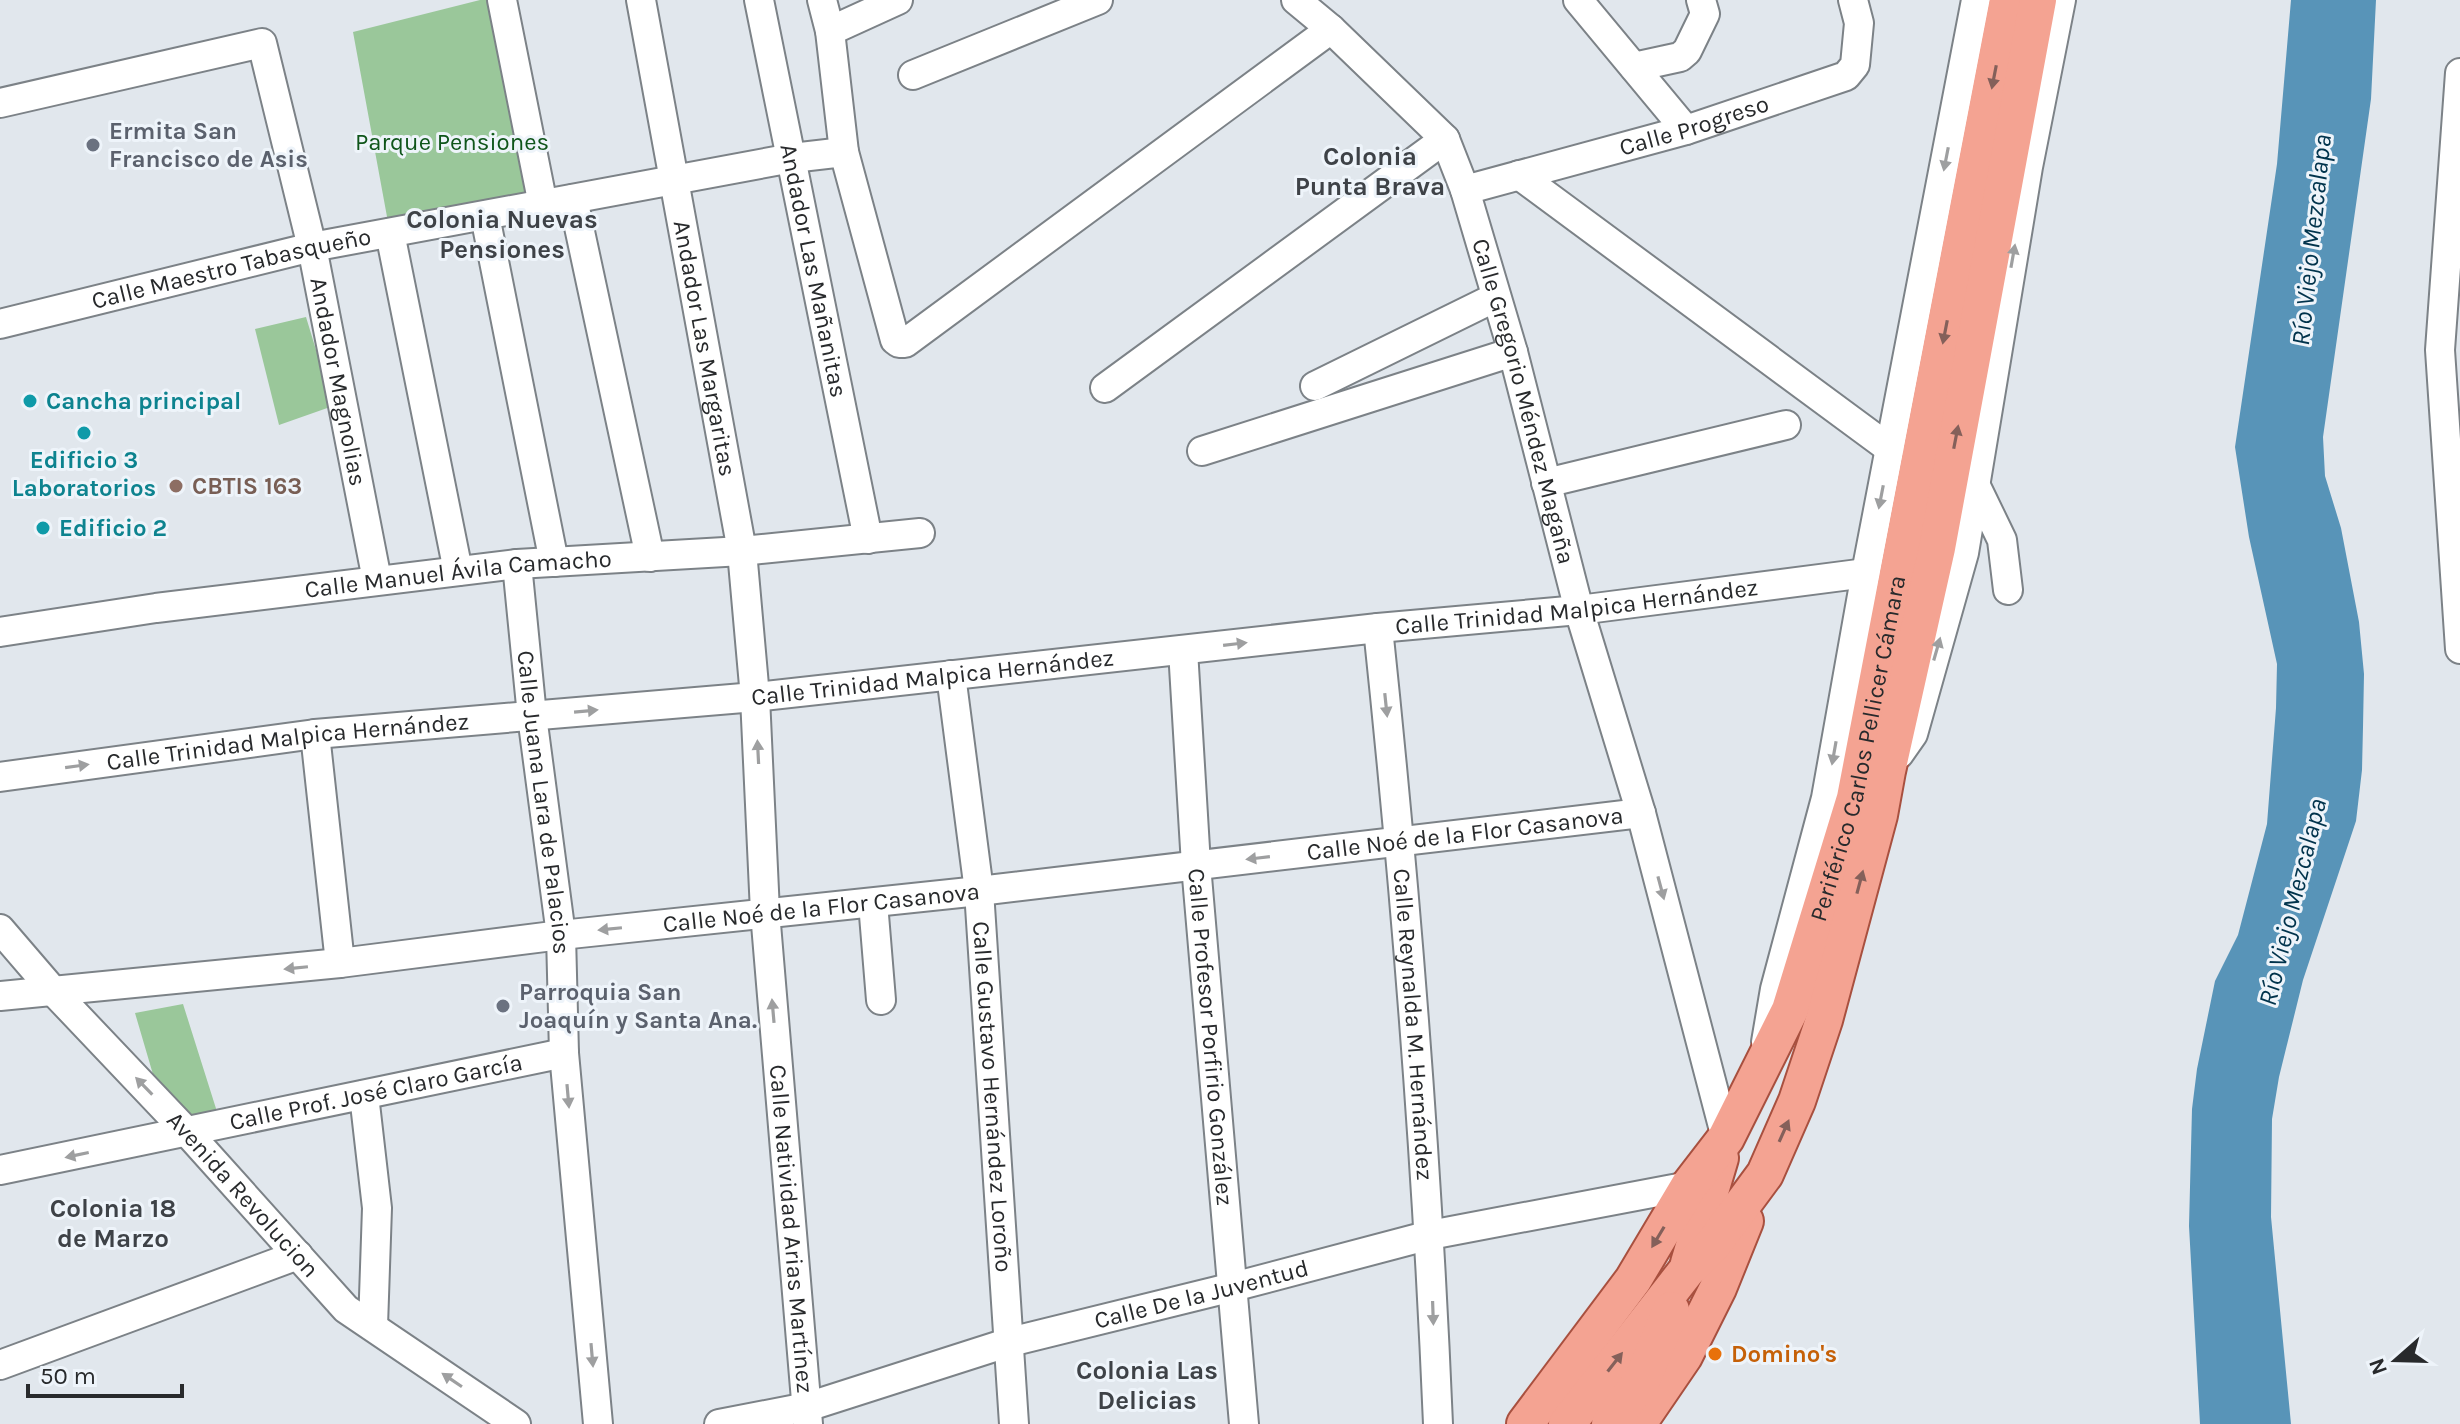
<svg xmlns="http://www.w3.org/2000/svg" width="2460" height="1424" font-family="Karla,sans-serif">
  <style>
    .green { fill: #9ac79a }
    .water { fill: #5894b8 }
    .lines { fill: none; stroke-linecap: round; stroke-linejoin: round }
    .minor-casing { stroke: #7c8287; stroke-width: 32 }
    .major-casing { stroke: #a8503f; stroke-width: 40 }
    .minor { stroke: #fff; stroke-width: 28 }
    .major { stroke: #f4a392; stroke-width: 36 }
    .oneway { fill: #84605a }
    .oneway2 { fill: #9e9fa0 }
    .worship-dot { fill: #6b7280; stroke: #eef4fa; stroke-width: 3 }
    .culture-dot { fill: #0f9aa8; stroke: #eef4fa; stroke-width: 3 }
    .education-dot { fill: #8d6e63; stroke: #eef4fa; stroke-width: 3 }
    .food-dot { fill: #e8710a; stroke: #eef4fa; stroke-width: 3 }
    .labels { text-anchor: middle; stroke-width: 6; stroke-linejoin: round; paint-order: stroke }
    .street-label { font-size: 24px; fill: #282a2c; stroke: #eef4fa }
    .worship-label { font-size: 24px; font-weight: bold; fill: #5b616d; stroke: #eef4fa; text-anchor: start }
    .park-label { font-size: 24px; fill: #0f551a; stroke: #eef4fa }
    .culture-label { font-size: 24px; font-weight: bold; fill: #0d838f; stroke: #eef4fa; text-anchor: start }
    .education-label { font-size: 24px; font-weight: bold; fill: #785e54; stroke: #eef4fa; text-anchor: start }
    .food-label { font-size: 24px; font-weight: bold; fill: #c56008; stroke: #eef4fa; text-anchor: start }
    .neighbourhood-label { font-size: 26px; font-weight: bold; fill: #3e4247; stroke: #eef4fa }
    .water-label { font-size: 26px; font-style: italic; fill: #00334c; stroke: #eef4fa }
  </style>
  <rect width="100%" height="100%" fill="#e1e7ed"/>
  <!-- green -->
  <path class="green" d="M480,0H502L543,205L390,233L353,32Z
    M306,317L333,406L279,425L255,329Z
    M183,1004L219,1118L194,1124L157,1088L135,1013Z"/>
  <!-- water -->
  <path class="water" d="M2291,0H2376L2371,99L2323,437L2325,476L2341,528L2359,622L2364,674L2363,727L2362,770L2356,821L2303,980L2279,1077L2272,1119L2271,1217L2291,1424H2200L2189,1226L2192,1109L2197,1069L2215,981L2238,935L2267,824L2276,708L2277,664L2249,537L2235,447L2277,164Z"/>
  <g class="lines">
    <!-- minor casing -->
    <g class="minor-casing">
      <g id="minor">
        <path d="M502,0L543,205"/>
        <path id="s1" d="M641,0L742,551L755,697L765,912L808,1424"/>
        <path id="s2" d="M759,0L868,539"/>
        <path d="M822,0L830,31L844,152L895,340L899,343H905L1331,29"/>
        <path id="s3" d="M1296,0L1331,29L1445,139L1465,190L1513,352L1579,610L1641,813L1726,1138"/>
        <path d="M1578,0L1686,130"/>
        <path d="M830,31L898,0"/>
        <path d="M1634,67L1680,57L1687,51L1705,14L1701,0"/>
        <path d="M2460,73L2440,350L2460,649"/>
        <path d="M913,75L1098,0"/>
        <path id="s4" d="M0,103L262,43L312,247L377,580"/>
        <path d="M1519,175L1890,449"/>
        <path id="s5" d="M1465,190L1686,130L1846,76L1855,65L1859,23L1853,0"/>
        <path d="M573,199L650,557"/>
        <path d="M485,216L554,562"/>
        <path d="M390,233L458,571"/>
        <path id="s6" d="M0,324L312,247L792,158L844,152"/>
        <path d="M1315,386L1496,297"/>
        <path d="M1105,388L1445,139"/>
        <path d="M1202,451L1513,352"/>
        <path d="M1973,480L2002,540L2008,590"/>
        <path d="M1546,483L1786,425"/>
        <path id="s7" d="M517,564L532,716L561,935L564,1053L598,1424"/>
        <path id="s8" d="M1378,628C1406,893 1427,1158 1438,1424"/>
        <path id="s9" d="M0,632L156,608L517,564L742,551L920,533"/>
        <path id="s10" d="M1183,650L1196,865L1244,1424"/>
        <path id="s11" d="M951,675L979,891L1014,1424"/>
        <path d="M315,734L340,963"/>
        <path d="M1899,754L1913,734L1964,553L2028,167L2061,0"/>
        <path id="s12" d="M0,777L315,734L755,697L1378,628L1579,610L1866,573"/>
        <path d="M873,903L881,1000"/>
        <path id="s13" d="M0,929L55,993L187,1132L346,1309L516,1424"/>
        <path id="s14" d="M0,996L340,963L561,935L979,891L1641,813"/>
        <path d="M1766,1042L1775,989L1826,798L1866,573L1976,0"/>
        <path d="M364,1095L377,1208L373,1326"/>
        <path id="s15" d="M0,1170L564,1053"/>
        <path d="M0,1365L298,1255"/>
        <path id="s16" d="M719,1424L807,1407L1010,1342L1233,1287L1430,1235L1689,1186"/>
      </g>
    </g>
    <!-- major casing -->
    <g class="major-casing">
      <g id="major">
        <path d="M1689,1263L1720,1158"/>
        <path d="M1645,1413L1684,1356L1718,1288L1745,1221"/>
        <path id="s17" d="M1525,1424L1633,1280L1689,1186L1726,1138L1790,1010L1855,798L2008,0"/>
        <path d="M1567,1424L1687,1270L1714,1243L1765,1174L1797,1101L1824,1020L1879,815L1887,771L1937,548L2038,0"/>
        <path d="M1610,1424L1643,1378L1671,1310"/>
      </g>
    </g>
    <!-- minor -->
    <use href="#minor" class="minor"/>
    <!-- major -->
    <use href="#major" class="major"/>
  </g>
  <!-- one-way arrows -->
  <defs><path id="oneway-solid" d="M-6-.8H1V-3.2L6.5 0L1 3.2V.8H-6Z" transform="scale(2)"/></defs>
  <g class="oneway">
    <use href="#oneway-solid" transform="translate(1994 77) rotate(101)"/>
    <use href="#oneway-solid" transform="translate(1945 332) rotate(101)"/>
    <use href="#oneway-solid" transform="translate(1956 437) rotate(-79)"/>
    <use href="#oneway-solid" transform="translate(1860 882) rotate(-75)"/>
    <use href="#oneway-solid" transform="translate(1784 1131) rotate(-66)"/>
    <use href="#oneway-solid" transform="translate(1658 1237) rotate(121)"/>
    <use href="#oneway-solid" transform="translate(1615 1362) rotate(-52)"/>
  </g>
  <g class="oneway2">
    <use href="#oneway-solid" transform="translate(1946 159) rotate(101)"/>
    <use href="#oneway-solid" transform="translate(2013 256) rotate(-80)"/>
    <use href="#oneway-solid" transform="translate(1881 497) rotate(101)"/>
    <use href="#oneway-solid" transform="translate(1235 644) rotate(-7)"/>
    <use href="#oneway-solid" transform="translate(1937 649) rotate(-74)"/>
    <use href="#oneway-solid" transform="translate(1386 705) rotate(84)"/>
    <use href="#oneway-solid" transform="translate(586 711) rotate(-5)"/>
    <use href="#oneway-solid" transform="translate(758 752) rotate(-93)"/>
    <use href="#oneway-solid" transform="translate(1834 753) rotate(100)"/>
    <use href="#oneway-solid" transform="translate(77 766) rotate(-8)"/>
    <use href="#oneway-solid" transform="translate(1258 858) rotate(173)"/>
    <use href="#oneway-solid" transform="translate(1661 888) rotate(75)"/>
    <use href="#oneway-solid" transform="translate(610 929) rotate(174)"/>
    <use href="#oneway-solid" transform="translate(296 968) rotate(174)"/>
    <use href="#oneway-solid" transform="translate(773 1011) rotate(-95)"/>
    <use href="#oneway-solid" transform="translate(144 1086) rotate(-134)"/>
    <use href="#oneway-solid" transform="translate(568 1096) rotate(85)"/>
    <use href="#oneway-solid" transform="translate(77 1155) rotate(168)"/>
    <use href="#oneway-solid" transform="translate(1433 1313) rotate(88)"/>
    <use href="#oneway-solid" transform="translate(592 1355) rotate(85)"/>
    <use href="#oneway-solid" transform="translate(452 1380) rotate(-146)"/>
  </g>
  <!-- markers -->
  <g class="worship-dot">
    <circle cx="93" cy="145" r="8"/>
    <circle cx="503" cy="1006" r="8"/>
  </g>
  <g class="culture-dot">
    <circle cx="30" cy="401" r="8"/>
    <circle cx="84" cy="433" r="8"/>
    <circle cx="43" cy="528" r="8"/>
  </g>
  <circle class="education-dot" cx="176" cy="486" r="8"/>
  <circle class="food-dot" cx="1715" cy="1354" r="8"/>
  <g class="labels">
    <!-- street labels -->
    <g class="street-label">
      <text dy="8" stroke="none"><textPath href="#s5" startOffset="238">Calle Progreso</textPath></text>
      <text dy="8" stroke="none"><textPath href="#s6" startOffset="238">Calle Maestro Tabasqueño</textPath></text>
      <text dy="8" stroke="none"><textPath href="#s2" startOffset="276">Andador Las Mañanitas</textPath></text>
      <text dy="8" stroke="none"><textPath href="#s1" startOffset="354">Andador Las Margaritas</textPath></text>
      <text dy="8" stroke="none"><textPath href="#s4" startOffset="616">Andador Magnolias</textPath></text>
      <text dy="8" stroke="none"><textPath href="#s3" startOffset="478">Calle Gregorio Méndez Magaña</textPath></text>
      <text dy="8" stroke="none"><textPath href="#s9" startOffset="462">Calle Manuel Ávila Camacho</textPath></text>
      <text dy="8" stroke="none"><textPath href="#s12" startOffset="1586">Calle Trinidad Malpica Hernández</textPath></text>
      <text dy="8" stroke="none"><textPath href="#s12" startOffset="938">Calle Trinidad Malpica Hernández</textPath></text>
      <text dy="8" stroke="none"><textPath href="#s12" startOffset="290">Calle Trinidad Malpica Hernández</textPath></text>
      <text dy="8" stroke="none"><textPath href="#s17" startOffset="764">Periférico Carlos Pellicer Cámara</textPath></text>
      <text dy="8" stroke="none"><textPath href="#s7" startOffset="240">Calle Juana Lara de Palacios</textPath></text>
      <text dy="8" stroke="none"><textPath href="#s14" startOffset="1474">Calle Noé de la Flor Casanova</textPath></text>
      <text dy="8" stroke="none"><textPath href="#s14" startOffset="826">Calle Noé de la Flor Casanova</textPath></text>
      <text dy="8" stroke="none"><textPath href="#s8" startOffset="398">Calle Reynalda M. Hernández</textPath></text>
      <text dy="8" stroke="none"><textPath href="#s10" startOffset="388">Calle Profesor Porfirio González</textPath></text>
      <text dy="8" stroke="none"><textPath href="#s15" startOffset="384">Calle Prof. José Claro García</textPath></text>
      <text dy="8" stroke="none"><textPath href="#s11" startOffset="424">Calle Gustavo Hernández Loroño</textPath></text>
      <text dy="8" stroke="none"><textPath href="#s13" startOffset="360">Avenida Revolucion</textPath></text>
      <text dy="8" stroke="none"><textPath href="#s1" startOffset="1240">Calle Natividad Arias Martínez</textPath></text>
      <text dy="8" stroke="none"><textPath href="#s16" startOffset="500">Calle De la Juventud</textPath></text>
    </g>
    <!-- worship labels -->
    <g class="worship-label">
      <text x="109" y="139">Ermita San<tspan x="109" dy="28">Francisco de Asis</tspan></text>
      <text x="519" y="1000">Parroquia San<tspan x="519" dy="28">Joaquín y Santa Ana.</tspan></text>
    </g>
    <!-- park labels -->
    <g class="park-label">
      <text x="452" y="150">Parque Pensiones</text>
    </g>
    <!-- culture labels -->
    <g class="culture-label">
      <text x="46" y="409">Cancha principal</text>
      <text x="84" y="468" text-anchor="middle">Edificio 3<tspan x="84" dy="28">Laboratorios</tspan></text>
      <text x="59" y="536">Edificio 2</text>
    </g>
    <!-- education labels -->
    <g class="education-label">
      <text x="192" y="494">CBTIS 163</text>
    </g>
    <!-- food labels -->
    <g class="food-label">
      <text x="1731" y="1362">Domino's</text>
    </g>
    <!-- neighbourhood labels -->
    <g class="neighbourhood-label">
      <text x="1370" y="165">Colonia<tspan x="1370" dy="30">Punta Brava</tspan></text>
      <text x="502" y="228">Colonia Nuevas<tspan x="502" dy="30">Pensiones</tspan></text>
      <text x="113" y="1217">Colonia 18<tspan x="113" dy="30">de Marzo</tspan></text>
      <text x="1147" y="1379">Colonia Las<tspan x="1147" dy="30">Delicias</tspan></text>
    </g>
    <!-- water labels -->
    <g class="water-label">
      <text transform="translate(2311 240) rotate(-84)" y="9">Río Viejo Mezcalapa</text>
      <text transform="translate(2292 902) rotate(-76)" y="9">Río Viejo Mezcalapa</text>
    </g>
  </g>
  <!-- north arrow -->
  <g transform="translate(2396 1360) rotate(250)" stroke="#eef4fa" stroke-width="6" paint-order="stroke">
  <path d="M0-6L14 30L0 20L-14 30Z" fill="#282a2c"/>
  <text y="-12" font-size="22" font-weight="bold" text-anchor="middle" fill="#282a2c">N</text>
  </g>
  <!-- scale -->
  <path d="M28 1384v12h154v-12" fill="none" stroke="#282a2c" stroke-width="4"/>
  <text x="40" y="1384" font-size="24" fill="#282a2c" stroke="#eef4fa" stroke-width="6" paint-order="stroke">50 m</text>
</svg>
